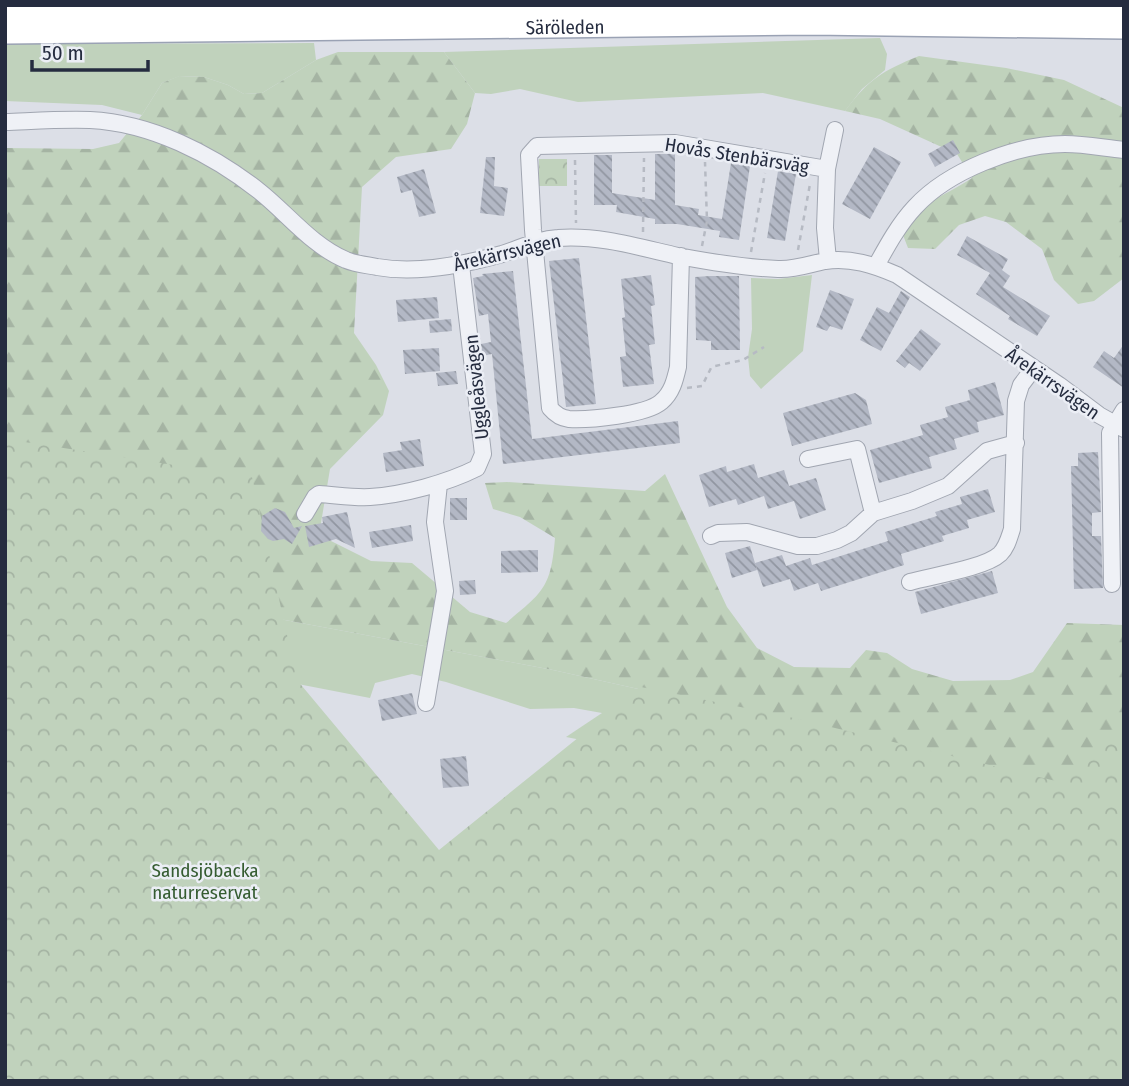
<svg xmlns="http://www.w3.org/2000/svg" width="1129" height="1086" font-family="'Fira Sans Condensed',sans-serif">
  <style>
    .green { fill: #c0d2bc }
    .forest { fill: url(#forest-firs) }
    .park { fill: url(#park-crowns) }
    .building { fill: url(#building-back-hatch) }
    .lines { fill: none; stroke-linecap: round; stroke-linejoin: round }
    .minor-casing { stroke: #a1a6b1; stroke-width: 18 }
    .major-casing { stroke: #9aa2b4; stroke-width: 24 }
    .path { stroke: #b6bac3; stroke-width: 2.5; stroke-dasharray: 5 5; stroke-linecap: butt }
    .minor { stroke: #eff1f6; stroke-width: 16 }
    .major { stroke: #fff; stroke-width: 21 }
    .labels { text-anchor: middle; stroke-width: 5; stroke-linejoin: round; paint-order: stroke }
    .street-label { font-size: 19px; fill: #252c3f; stroke: #ebeef5 }
    .park-label { font-size: 19px; fill: #355c31; stroke: #ebeef5 }
  </style>
  <defs>
    <pattern id="forest-firs" width="22" height="20" patternUnits="userSpaceOnUse" patternTransform="scale(1.75)"><rect width="22" height="20" fill="#c0d2bc"/><path d="M5 1l3.5 6h-7zM16 11l3.5 6h-7z" fill="#a5b4a3"/></pattern>
    <pattern id="park-crowns" width="20" height="18" patternUnits="userSpaceOnUse" patternTransform="scale(1.75)"><rect width="20" height="18" fill="#c0d2bc"/><path d="M2 6a3 3 0 1 1 6 0M12 15a3 3 0 1 1 6 0" fill="none" stroke="#a5b4a3"/></pattern>
    <pattern id="building-back-hatch" width="6" height="6" patternUnits="userSpaceOnUse" patternTransform="scale(1.75)"><rect width="6" height="6" fill="#b3b8c5"/><path d="M-1 5l2 2M0 0l6 6M5-1l2 2" fill="none" stroke="#9196a1"/></pattern>
  </defs>
  <rect width="100%" height="100%" fill="#dcdfe7"/>
  <!-- green -->
  <path class="green" d="M880,38L887,54L885,70L862,89L845,111L763,93L578,102L520,89L491,94L475,93L444,52Z
    M314,43L316,60L262,93L244,94L228,85L204,77L180,76L162,83L142,115L102,105L5,101V44Z
    M812,275L803,351L761,389L750,376L748,357L752,329L751,278L778,279Z
    M5,568L553,670L1092,790L1060,834L566,737L602,713L574,708L530,709L446,682L412,674L375,683L370,698L5,627Z"/>
  <!-- forest -->
  <path class="forest" d="M338,52H444L475,93L467,124L451,149L396,157L362,187L354,333L376,365L389,391L383,415L330,469L319,535L371,561L412,563L470,612L506,623C543,592 551,588 555,538L520,517L493,509L485,483L507,482L645,491L665,474L727,607L757,648L794,667L850,668L866,650L887,653L912,669L953,681L1010,680L1033,672L1067,623L1124,625V842L1092,790L553,670L5,568V148L93,149L119,143L142,115L162,83L179,76L204,77L228,85L244,94L262,93L316,60Z
    M919,56L1006,68L1064,80L1124,108V278L1094,301L1078,304L1054,280L1042,249L1006,222L985,216L959,225L935,249L908,248L903,235C923,199 940,199 972,178L957,154L880,119L845,111C869,79 882,71 919,56Z"/>
  <!-- park -->
  <path class="park" d="M539,159H567V186H539Z
    M5,439L252,477L297,680L439,850L641,687L785,716L1056,781L1124,733V1081H5Z"/>
  <!-- building -->
  <path class="building" d="M953,140L960,153L935,167L928,154Z
    M874,147L901,162L870,219L842,204Z
    M655,154H675V205L699,209L698,215L722,219L731,163L750,166L739,240L719,237L720,231L677,224H655V219L616,212L617,205H594V155H612V193L655,200Z
    M486,157H495L494,186L508,188L504,216L480,213Z
    M424,169L436,213L419,217L412,190L401,193L397,177Z
    M778,171L796,174L785,241L767,238Z
    M967,236L1008,259L1002,270L1010,276L1003,287L1050,316L1037,336L1008,319L1010,316L976,294L990,273L957,255Z
    M579,258L596,404L566,407L549,261Z
    M513,271L532,439L678,421L680,443L503,464L492,354L482,356L481,344L491,342L488,314L479,316L473,278L483,276L482,274Z
    M651,275L655,305L651,306L655,344L649,345L654,384L623,387L620,357L626,356L622,318L625,317L621,279Z
    M710,276H739L740,350H711V341L696,340L695,277Z
    M830,290L854,299L842,330L830,326L827,331L816,327Z
    M901,291L910,297L881,351L860,340L877,307L889,313Z
    M437,297L439,318L398,322L396,300Z
    M451,319L452,331L430,333L429,321Z
    M921,329L941,344L920,371L909,363L905,368L896,361Z
    M1124,344V388L1093,367L1104,351L1114,358Z
    M439,348L440,371L405,374L403,350Z
    M456,371L458,384L438,386L436,373Z
    M995,382L1004,415L977,422L979,432L954,439L957,449L929,457L932,468L879,483L870,450L923,435L920,425L948,417L945,407L970,400L968,390Z
    M855,393L866,400L872,424L792,446L783,413Z
    M420,439L424,466L386,472L383,453L402,450L400,442Z
    M1098,452L1101,512L1092,513V536H1101L1103,588L1074,589L1071,466H1078V453Z
    M754,464L758,478L784,470L789,486L816,478L826,510L800,519L794,501L768,509L764,496L738,505L736,499L709,507L699,475L726,466L727,472Z
    M988,489L995,512L967,520L969,528L942,536L944,541L901,554L904,565L821,591L818,583L794,591L790,579L763,587L755,563L782,555L786,566L810,558L812,565L888,541L885,532L937,516L935,512L962,504L960,497Z
    M450,498H467V520H450Z
    M275,508L285,512L294,528L302,526L292,544L284,539L273,541L268,539L261,531L262,516Z
    M347,512L355,548L336,539L309,547L305,526L323,523L322,517Z
    M411,525L413,541L372,548L369,532Z
    M750,546L757,570L732,578L725,553Z
    M538,550V572L501,573V551Z
    M992,571L998,593L921,614L915,592Z
    M475,580L476,594L460,595L459,581Z
    M412,693L417,714L382,721L378,700Z
    M466,756L469,786L443,788L440,759Z"/>
  <g class="lines">
    <!-- minor casing -->
    <g class="minor-casing">
      <path id="minor" d="M5,122C33,121 62,119 90,120C151,123 212,154 259,191C287,213 312,246 346,260C355,264 367,265 377,267C417,274 463,265 502,254C521,248 538,239 558,238C599,235 638,247 678,256C710,262 746,268 778,269C794,270 810,264 825,261C850,257 874,265 897,275L1059,385L1099,415L1124,429
        M827,169L835,130
        M681,256L678,367C675,380 672,393 661,402C646,415 589,420 569,419C560,418 555,414 550,408L533,230L529,155L537,146L675,143L827,169L825,228L828,260
        M876,266C887,246 899,224 915,207C948,171 1016,144 1065,144C1085,144 1104,148 1124,150
        M808,459L857,449L873,513
        M305,514L315,497L319,494C336,495 353,498 370,497C403,495 447,483 477,468L483,454L461,265
        M711,536L718,533L747,532L798,546H817L837,540L851,533L873,513L912,501L948,486L987,451L1016,443
        M910,582C931,576 985,568 1000,554C1007,547 1009,538 1012,529L1016,401L1021,385L1033,369
        M1112,584L1110,433L1124,410
        M426,703L445,591L435,522L439,484"/>
    </g>
    <!-- major casing -->
    <g class="major-casing">
      <g id="major">
        <path d="M5,16L811,8L1124,12"/>
        <path id="s1" d="M5,33L812,24L1124,28"/>
      </g>
    </g>
    <!-- path -->
    <path class="path" d="M575,160L576,223
      M643,232L644,158
      M702,246L707,221L705,162
      M798,250L810,184
      M751,252L765,173
      M687,388L702,386L711,368L715,366L743,360L764,347"/>
    <!-- minor -->
    <use href="#minor" class="minor"/>
    <!-- major -->
    <use href="#major" class="major"/>
  </g>
  <g class="labels">
    <!-- street labels -->
    <g class="street-label">
      <text dy="7" stroke="none"><textPath href="#s1" startOffset="560">Säröleden</textPath></text>
      <text transform="translate(737 155) rotate(9)" y="7">Hovås Stenbärsväg</text>
      <text transform="translate(507 252) rotate(-13)" y="7">Årekärrsvägen</text>
      <text transform="translate(1053 383) rotate(35)" y="7">Årekärrsvägen</text>
      <text transform="translate(476 387) rotate(-96)" y="7">Uggleåsvägen</text>
    </g>
    <!-- park labels -->
    <g class="park-label">
      <text x="205" y="877">Sandsjöbacka<tspan x="205" dy="22">naturreservat</tspan></text>
    </g>
  </g>
  <!-- border -->
  <rect width="1129" height="1086" fill="none" stroke="#252c3f" stroke-width="14"/>
  <!-- scale -->
  <path d="M32 60v10h116v-10" fill="none" stroke="#252c3f" stroke-width="3.5"/>
  <text x="42" y="60" font-size="21" fill="#252c3f" stroke="#ebeef5" stroke-width="5" paint-order="stroke">50 m</text>
</svg>
